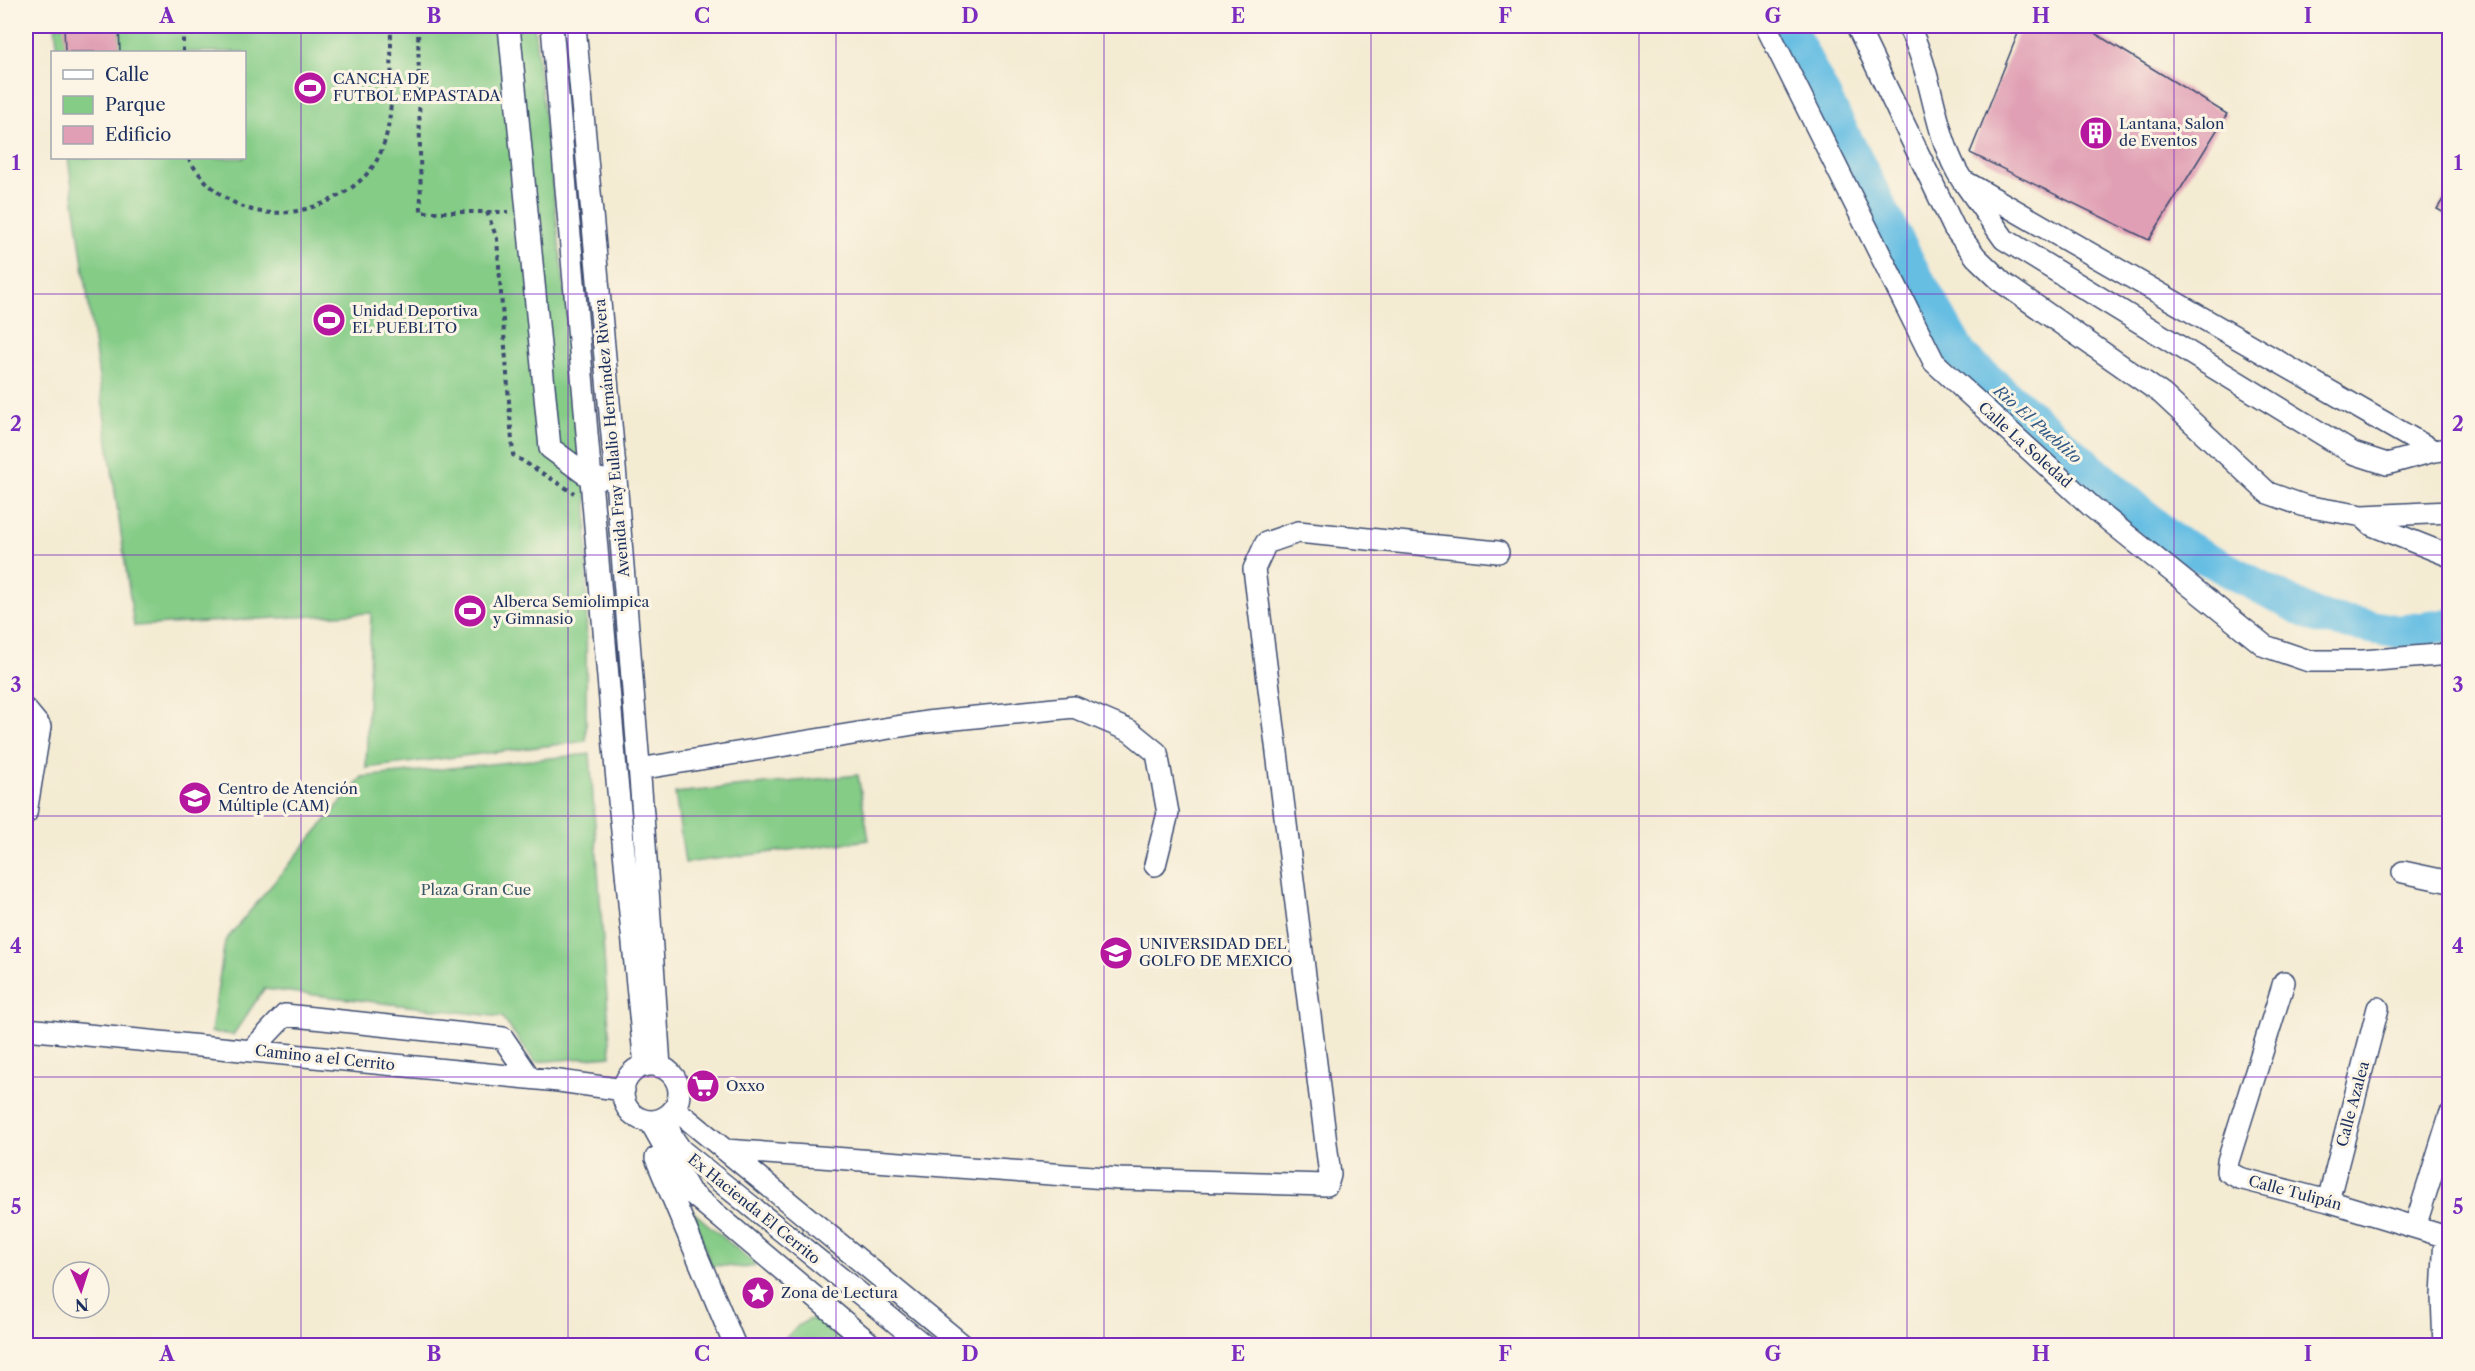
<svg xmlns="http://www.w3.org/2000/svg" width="2475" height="1371" font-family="'Libre Caslon Text',serif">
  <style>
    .green { fill: #85cc87; stroke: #507e72; stroke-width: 1.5 }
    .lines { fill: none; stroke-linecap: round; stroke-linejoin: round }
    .river { stroke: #66bee3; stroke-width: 34 }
    .building { fill: #e09fb4 }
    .minor-casing { stroke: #3c4b70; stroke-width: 24 }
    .path { stroke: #3c4b70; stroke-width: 4; stroke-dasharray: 4.5 4.5; stroke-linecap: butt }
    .minor { stroke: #fff; stroke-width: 21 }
    .grid { fill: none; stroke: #7b2cbf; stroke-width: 1.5; stroke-opacity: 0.55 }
    .labels { text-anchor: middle; stroke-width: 6; stroke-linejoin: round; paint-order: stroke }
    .poi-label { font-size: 15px; fill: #1b2f5e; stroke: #fcf5e5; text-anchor: start }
    .street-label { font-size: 15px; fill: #1b2f5e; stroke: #fcf5e5 }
    .park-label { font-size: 15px; fill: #365668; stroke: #fcf5e5 }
    .water-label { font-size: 16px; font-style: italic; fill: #325a86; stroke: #fcf5e5 }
    .neatline { fill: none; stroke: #7b2cbf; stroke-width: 2 }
    .grid-label { font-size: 20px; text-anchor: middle; font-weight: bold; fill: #7b2cbf }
  </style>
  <rect width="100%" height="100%" fill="#fcf5e5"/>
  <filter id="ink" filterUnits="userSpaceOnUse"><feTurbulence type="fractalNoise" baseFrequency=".0167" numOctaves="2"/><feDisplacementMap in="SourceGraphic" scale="12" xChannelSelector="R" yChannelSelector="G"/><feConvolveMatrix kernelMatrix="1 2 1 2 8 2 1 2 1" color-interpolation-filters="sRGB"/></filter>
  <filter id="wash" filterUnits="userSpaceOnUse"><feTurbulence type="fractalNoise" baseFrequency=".008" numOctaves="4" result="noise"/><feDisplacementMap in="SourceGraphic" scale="24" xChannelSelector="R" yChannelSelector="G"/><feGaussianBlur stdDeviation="1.35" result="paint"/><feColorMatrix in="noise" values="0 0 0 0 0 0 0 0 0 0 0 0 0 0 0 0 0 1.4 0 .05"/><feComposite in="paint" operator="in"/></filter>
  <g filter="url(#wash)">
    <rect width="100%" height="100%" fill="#f4ebd3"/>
    <!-- green -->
    <path class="green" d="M55,26H534L587,482L586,741L366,768L371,613L134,626L68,158H244V52H58Z
      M590,754L611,1056L535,1062L502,1017L264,989L233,1035L211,1032L225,941L362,777Z
      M858,775L869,840L685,863L675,793Z
      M692,1211L756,1265C740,1272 729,1263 711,1266Z
      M822,1318L857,1345L777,1346L799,1325L808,1320Z"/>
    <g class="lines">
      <!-- river -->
      <path class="river" d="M1788,26L1911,268L1961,356L2172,540L2317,617L2399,632L2450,625"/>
    </g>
    <g id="blocks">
      <!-- building -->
      <path class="building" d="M64,26H119L120,52H65Z
        M2021,26H2083L2227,114L2149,240L1970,153Z
        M2450,188V216L2437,209Z"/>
    </g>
  </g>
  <g filter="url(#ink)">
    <use href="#blocks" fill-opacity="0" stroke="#3c4b70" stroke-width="1.5"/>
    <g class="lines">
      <!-- minor casing -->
      <g class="minor-casing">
        <path id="minor" d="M509,26L550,448L592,479H600
          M552,26L616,770L645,1066
          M575,26L616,479L643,815L660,1067
          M1766,26L1934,362L2092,507L2265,646L2309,661H2363L2450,654
          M1857,26L1954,228L1976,257L2003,283L2162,394L2268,493L2305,506L2363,516L2450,512
          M1908,26C1934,74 1933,135 1962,180L2434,451L2450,449
          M1966,185L2004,239L2353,453L2387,464L2434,451
          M2363,517L2372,525L2450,556
          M26,710L40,727L26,813
          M639,769L926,722L1074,707L1130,731L1157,753L1168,813L1155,865
          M2403,872L2450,882
          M2284,982L2228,1161L2227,1171L2239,1178L2328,1201L2450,1238
          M26,1029L559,1081L624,1090
          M251,1051L285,1015L503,1038L530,1078
          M623 1093a28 28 0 1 1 56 0a28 28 0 1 1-56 0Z
          M675,1109L964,1346
          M665,1118L672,1137L681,1150L925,1346
          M650,1121L690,1192L873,1346
          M725,1150L1120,1179L1327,1185L1330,1175L1254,569L1266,543L1298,532L1498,552
          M656,1158L735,1346
          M2328,1201L2378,1008
          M2415,1227L2450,1115
          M2444,1346L2442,1296L2445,1236"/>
      </g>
      <!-- path -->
      <path class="path" d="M418,26L421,212H508
        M183,52V26
        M188,158C200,178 218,196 241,206C285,226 358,200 379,156C397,119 390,66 391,26
        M487,212L497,239L513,455L574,493"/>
      <!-- minor -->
      <use href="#minor" class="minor"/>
    </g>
  </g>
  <!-- grid -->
  <path class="grid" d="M301,26V1346M568,26V1346M836,26V1346M1104,26V1346M1371,26V1346M1639,26V1346M1907,26V1346M2174,26V1346M26,294H2450M26,555H2450M26,816H2450M26,1077H2450"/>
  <!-- icons -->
  <defs>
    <g id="stadium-disc" transform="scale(1.725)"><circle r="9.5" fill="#b5179e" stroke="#fcf5e5"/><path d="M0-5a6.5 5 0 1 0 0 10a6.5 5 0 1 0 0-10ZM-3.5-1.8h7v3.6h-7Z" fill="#fff"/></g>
    <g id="building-disc" transform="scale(1.725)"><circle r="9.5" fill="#b5179e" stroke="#fcf5e5"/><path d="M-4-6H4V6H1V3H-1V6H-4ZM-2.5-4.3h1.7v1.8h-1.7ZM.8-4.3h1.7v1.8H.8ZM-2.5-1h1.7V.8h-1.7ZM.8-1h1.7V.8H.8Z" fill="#fff"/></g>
    <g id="school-disc" transform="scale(1.725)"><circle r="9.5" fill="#b5179e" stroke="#fcf5e5"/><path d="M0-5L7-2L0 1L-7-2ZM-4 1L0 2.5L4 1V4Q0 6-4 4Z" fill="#fff"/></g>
    <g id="university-disc" transform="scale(1.725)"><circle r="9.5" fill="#b5179e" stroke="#fcf5e5"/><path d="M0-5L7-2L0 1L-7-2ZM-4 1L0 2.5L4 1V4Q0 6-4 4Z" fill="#fff"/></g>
    <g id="supermarket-disc" transform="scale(1.725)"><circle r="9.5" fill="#b5179e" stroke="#fcf5e5"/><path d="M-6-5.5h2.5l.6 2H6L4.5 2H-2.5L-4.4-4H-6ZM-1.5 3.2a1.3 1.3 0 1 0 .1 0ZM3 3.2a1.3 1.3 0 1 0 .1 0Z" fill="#fff"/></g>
    <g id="sight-disc" transform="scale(1.725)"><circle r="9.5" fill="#b5179e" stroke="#fcf5e5"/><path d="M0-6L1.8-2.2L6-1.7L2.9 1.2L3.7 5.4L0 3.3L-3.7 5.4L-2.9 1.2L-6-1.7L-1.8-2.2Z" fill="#fff"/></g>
  </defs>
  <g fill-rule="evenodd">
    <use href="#stadium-disc" x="310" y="88"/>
    <use href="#building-disc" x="2096" y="133"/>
    <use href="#stadium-disc" x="329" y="320"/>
    <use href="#stadium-disc" x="470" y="611"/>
    <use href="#school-disc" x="195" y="798"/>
    <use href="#university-disc" x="1116" y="953"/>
    <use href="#supermarket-disc" x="703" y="1086"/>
    <use href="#sight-disc" x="758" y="1293"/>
  </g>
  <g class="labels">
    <!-- poi labels -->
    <g class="poi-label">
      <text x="333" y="84">CANCHA DE<tspan x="333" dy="17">FUTBOL EMPASTADA</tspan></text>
      <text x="2119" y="129">Lantana, Salon<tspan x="2119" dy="17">de Eventos</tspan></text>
      <text x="352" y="316">Unidad Deportiva<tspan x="352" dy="17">EL PUEBLITO</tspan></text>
      <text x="493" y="607">Alberca Semiolimpica<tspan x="493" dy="17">y Gimnasio</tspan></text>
      <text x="218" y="794">Centro de Atención<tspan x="218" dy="17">Múltiple (CAM)</tspan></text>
      <text x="1139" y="949">UNIVERSIDAD DEL<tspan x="1139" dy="17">GOLFO DE MEXICO</tspan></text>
      <text x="726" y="1091">Oxxo</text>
      <text x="781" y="1298">Zona de Lectura</text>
    </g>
    <!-- street labels -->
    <g class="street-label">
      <text transform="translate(612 438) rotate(-95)" y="5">Avenida Fray Eulalio Hernández Rivera</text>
      <text transform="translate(2025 445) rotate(42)" y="5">Calle La Soledad</text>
      <text transform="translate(325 1058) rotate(6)" y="5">Camino a el Cerrito</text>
      <text transform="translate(2353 1104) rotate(-75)" y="5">Calle Azalea</text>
      <text transform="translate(2295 1193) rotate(15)" y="5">Calle Tulipán</text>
      <text transform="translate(754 1209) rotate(39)" y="5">Ex Hacienda El Cerrito</text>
    </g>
    <!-- park labels -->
    <g class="park-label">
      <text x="476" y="895">Plaza Gran Cue</text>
    </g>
    <!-- water labels -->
    <g class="water-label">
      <text transform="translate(2038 424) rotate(41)" y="6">Rio El Pueblito</text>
    </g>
  </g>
  <!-- margin -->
  <rect width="2475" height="1371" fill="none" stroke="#fcf5e5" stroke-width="66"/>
  <!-- legend -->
  <rect x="51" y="51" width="195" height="108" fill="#fcf5e5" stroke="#a2a6af" stroke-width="1.5"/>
  <rect x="63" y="70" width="30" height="9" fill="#ffffff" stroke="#a2a6af" stroke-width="1.5"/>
  <text x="105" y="81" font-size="18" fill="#1b2f5e">Calle</text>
  <rect x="63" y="96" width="30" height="18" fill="#85cc87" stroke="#a2a6af" stroke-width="1.5"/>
  <text x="105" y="111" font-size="18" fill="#1b2f5e">Parque</text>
  <rect x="63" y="126" width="30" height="18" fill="#e09fb4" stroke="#a2a6af" stroke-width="1.5"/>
  <text x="105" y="141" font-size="18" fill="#1b2f5e">Edificio</text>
  <!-- north arrow -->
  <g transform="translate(81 1290) rotate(177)"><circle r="28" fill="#fcf5e5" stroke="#a2a6af" stroke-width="1.5"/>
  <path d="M0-4.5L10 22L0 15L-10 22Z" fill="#b5179e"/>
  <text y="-9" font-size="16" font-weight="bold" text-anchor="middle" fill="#1b2f5e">N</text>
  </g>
  <rect x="33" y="33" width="2409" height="1305" class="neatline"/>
  <g class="grid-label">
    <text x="167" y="23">A</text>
    <text x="434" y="23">B</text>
    <text x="702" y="23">C</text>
    <text x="970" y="23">D</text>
    <text x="1238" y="23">E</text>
    <text x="1505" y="23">F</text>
    <text x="1773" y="23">G</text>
    <text x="2041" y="23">H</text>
    <text x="2308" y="23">I</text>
    <text x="16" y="170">1</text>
    <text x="2458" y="170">1</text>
    <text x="16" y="431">2</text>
    <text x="2458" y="431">2</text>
    <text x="16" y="692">3</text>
    <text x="2458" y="692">3</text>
    <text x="16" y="953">4</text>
    <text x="2458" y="953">4</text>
    <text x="16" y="1214">5</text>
    <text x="2458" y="1214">5</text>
    <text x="167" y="1361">A</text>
    <text x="434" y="1361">B</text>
    <text x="702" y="1361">C</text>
    <text x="970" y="1361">D</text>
    <text x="1238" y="1361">E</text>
    <text x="1505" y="1361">F</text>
    <text x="1773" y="1361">G</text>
    <text x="2041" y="1361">H</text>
    <text x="2308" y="1361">I</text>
  </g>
</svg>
